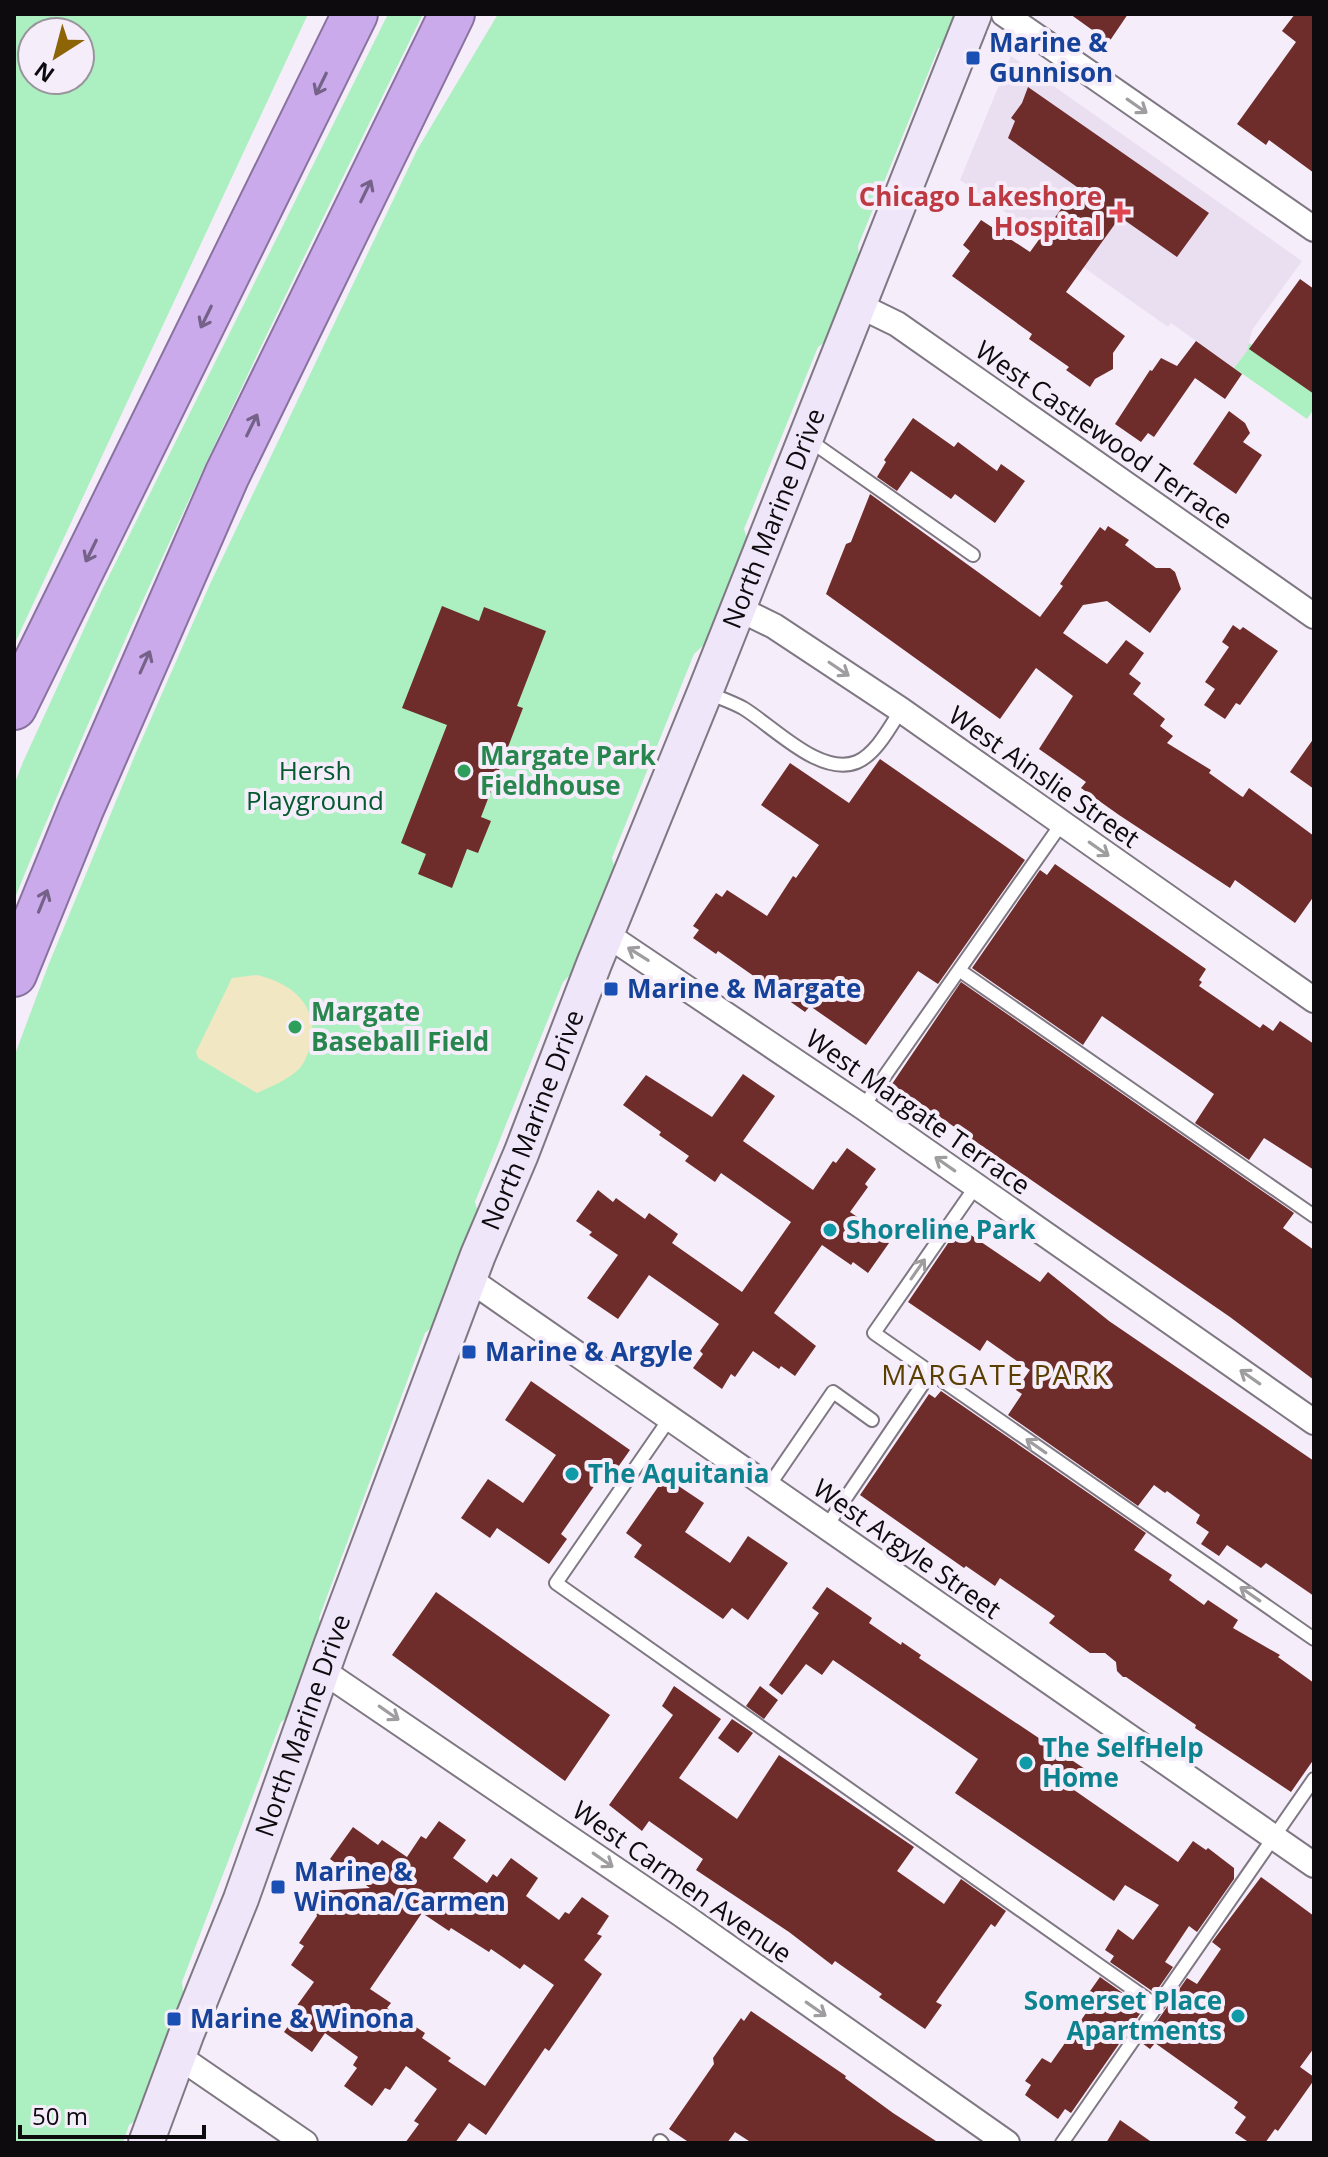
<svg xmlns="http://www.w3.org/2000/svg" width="1328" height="2157" font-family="'Open Sans',sans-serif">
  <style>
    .built { fill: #eadff0 }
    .green { fill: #acf0c1; fill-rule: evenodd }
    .sand { fill: #f1e7c2 }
    .building { fill: #6e2c2a; fill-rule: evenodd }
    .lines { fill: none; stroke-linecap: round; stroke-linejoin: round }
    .lane-casing { stroke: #7f7883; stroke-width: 16 }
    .street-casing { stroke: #7f7883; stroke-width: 28 }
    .secondary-casing { stroke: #7f7883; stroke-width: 38 }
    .highway-casing { stroke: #88729e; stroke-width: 48 }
    .lane { stroke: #fff; stroke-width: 12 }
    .street { stroke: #fff; stroke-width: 24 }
    .secondary { stroke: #efe6f9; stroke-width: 34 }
    .highway { stroke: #caaaeb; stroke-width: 44 }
    .oneway { stroke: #756288 }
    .oneway2 { stroke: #9f9d9f }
    .transit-dot { fill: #1a4fb4; stroke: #f5edfa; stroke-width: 3 }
    .health-dot { fill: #e0444e; stroke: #f5edfa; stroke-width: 3 }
    .leisure-dot { fill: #2e9e5b; stroke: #f5edfa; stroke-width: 3 }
    .culture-dot { fill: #0f9aa8; stroke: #f5edfa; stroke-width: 3 }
    .labels { text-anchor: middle; stroke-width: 8; stroke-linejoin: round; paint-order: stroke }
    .transit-label { font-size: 26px; font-weight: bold; fill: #164399; stroke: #f5edfa; text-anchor: start }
    .health-label { font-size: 26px; font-weight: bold; fill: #be3a42; stroke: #f5edfa; text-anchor: end }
    .street-label { font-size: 26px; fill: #0e0b0f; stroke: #f5edfa }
    .leisure-label { font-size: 26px; font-weight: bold; fill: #27864d; stroke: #f5edfa; text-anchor: start }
    .park-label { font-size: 26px; fill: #055930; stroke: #f5edfa }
    .culture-label { font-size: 26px; font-weight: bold; fill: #0d838f; stroke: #f5edfa; text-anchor: start }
    .neighbourhood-label { font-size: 28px; letter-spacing: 2px; fill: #5a3f01; stroke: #f5edfa }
  </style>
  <rect width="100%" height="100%" fill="#f5edfa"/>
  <!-- built -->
  <path class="built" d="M1011,56L1302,261L1252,330L1247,351L1234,368L1171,323L1168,327L960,180Z"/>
  <!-- green -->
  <path class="green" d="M14,14H308L14,645ZM32,32H80V80H32Z
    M388,14H423C279,306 137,598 14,900V785L23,762L100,594Z
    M498,14H960L949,42L938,49L858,246L860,266L831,338L818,347L744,529L748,541L709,640L694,654L612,858L616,875L579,966L563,982L475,1202L479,1216L438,1322L425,1333L319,1618L322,1634L291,1715L281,1722L182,1982L184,2001L141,2117L129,2125L123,2143H14V1057L48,966L135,755L210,584L417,150Z
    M1249,343L1314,387V409L1307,419L1234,368L1247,351Z"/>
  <!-- sand -->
  <path class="sand" d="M257,975C290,983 316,1002 312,1039C310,1048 306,1061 300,1068C288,1080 272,1086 257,1093L198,1058L196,1052L232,978Z"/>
  <!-- building -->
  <path class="building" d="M1070,14H1128L1109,42Z
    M1295,14H1314V173L1269,140L1266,145L1237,124L1296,42L1282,31Z
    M1028,87L1209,213L1177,257L1120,217L1066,292L1125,336L1113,353V369L1095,379L1090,387L1066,370L1069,367L1029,339L1032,334L952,276L970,251L963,245L981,220L1030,252L1077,187L1008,138L1015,121L1011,118L1022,103Z
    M1300,279L1314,289V394L1249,349Z
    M1196,341L1242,374L1225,399L1195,378L1154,437L1148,433L1141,442L1115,424L1150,370L1152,371L1161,358L1177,366Z
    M1229,411L1245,423L1250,433L1243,442L1262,455L1236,494L1193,464Z
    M913,418L954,447L958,442L997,471L1001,464L1025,481L995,523L955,494L951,499L911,471L897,491L877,477L886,462L884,460Z
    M870,494L1040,617L1063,586L1060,584L1100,527L1105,531L1108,526L1129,540L1125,545L1156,568H1170L1175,572L1181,589L1150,633L1107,601L1083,605L1063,633L1107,664L1126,640L1144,653L1129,674L1141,683L1133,694L1165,719L1160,726L1173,736L1167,743L1211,770L1209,773L1241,796L1243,797L1249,788L1314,836V896L1295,923L1235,880L1230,888L1119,815L1081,788L1086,782L1039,749L1073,696L1036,668L1000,719L826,594L846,544L851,542Z
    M442,606L479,621L484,607L546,631L517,706L523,708L481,817L491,821L478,853L467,849L452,888L418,874L426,854L401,843L447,725L402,708Z
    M1233,625L1240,630L1243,627L1278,651L1240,705L1236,703L1225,719L1204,705L1215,689L1205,682L1229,647L1222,642Z
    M1314,738V789L1290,772Z
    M880,759L1025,860L938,984L918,971L866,1045L810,1006L805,1012L718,951L716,954L693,938L699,930L693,926L716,893L722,897L727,890L767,916L793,876L796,878L819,845L761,805L790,763L849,803Z
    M1055,864L1206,969L1199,980L1202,982L1199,986L1260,1028L1263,1024L1273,1031L1280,1021L1314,1044V1170L1264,1138L1249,1160L1195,1123L1214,1094L1138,1041L1102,1016L1083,1045L972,968L1040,870L1047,875Z
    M961,982L1294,1213L1283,1228L1314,1250V1380L1230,1317L892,1084Z
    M743,1074L775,1096L743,1141L813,1190L833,1161L836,1163L847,1148L876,1169L865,1184L868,1187L850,1212L875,1229L873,1232L889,1243L868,1273L853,1262L851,1265L822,1245L774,1313L816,1346L795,1376L781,1366L779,1369L753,1351L735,1377L731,1374L722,1389L693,1368L703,1354L700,1351L719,1324L649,1275L618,1319L587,1298L618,1255L589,1235L592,1232L576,1221L598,1190L613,1202L616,1198L645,1219L649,1213L678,1234L672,1243L742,1292L791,1222L721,1173L715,1182L685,1161L689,1156L659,1135L661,1132L623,1105L646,1075L712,1117Z
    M959,1227L1040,1282L1048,1272L1109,1321L1314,1461V1596L1266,1563L1261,1568L1227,1545L1219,1556L1201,1544L1209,1532L1196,1523L1200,1515L1167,1491L1165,1493L1154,1485L1138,1506L1008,1415L1022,1394L1016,1390L1030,1370L987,1340L980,1351L908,1302Z
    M531,1381L630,1450L611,1477L604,1472L561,1534L567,1539L549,1564L497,1528L490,1538L461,1518L488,1479L523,1503L556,1455L505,1420Z
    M941,1391L1146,1533L1134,1550L1172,1575L1169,1580L1204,1605L1208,1600L1238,1620L1233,1628L1280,1655L1278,1657L1314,1683V1759L1291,1792L1195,1728L1196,1725L1126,1677H1123L1117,1671L1116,1662L1105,1653H1090L1049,1623L1055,1616L1000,1578L995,1586L966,1566L964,1568L860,1495L929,1394L935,1398Z
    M665,1477L704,1503L685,1532L730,1563L748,1536L788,1563L748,1620L732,1608L723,1619L634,1557L642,1545L626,1533Z
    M827,1587L872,1618L869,1623L901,1645L902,1642L921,1655L919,1658L1088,1771L1074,1790L1178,1862L1193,1841L1206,1850L1208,1848L1234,1868V1879L1197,1932L1189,1926L1165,1962L1173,1967L1155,1993L1110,1962L1114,1956L1105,1950L1118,1929L1133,1940L1159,1905L1125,1885L1114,1901L955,1793L978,1759L833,1660L822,1675L806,1664L782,1695L769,1685L819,1613L812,1608Z
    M436,1592L610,1715L565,1781L392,1655Z
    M674,1686L721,1719L679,1778L737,1819L779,1755L914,1847L897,1871L944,1904L961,1879L1006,1911L995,1927L991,1924L936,2002L942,2005L925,2029L879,1997L882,1994L835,1961L832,1965L789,1932L696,1870L703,1859L649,1821L642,1831L609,1805L673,1715L662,1706Z
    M760,1686L778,1700L764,1719L746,1706Z
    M732,1719L753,1733L738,1753L718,1738Z
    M439,1821L466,1840L453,1858L487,1883L493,1874L497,1877L511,1858L538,1878L526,1896L559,1920L565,1912L569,1914L582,1897L609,1916L597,1934L602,1936L584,1960L602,1974L549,2051L545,2048L486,2135L469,2123L455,2143H405L419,2124L414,2121L437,2089L406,2066L390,2090L385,2088L372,2106L344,2086L357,2068L353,2065L358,2057L325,2033L312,2052L284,2032L297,2014L293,2011L314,1982L291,1965L304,1946L299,1943L317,1916L311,1903L319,1898L318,1891L370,1888L330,1859L353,1827L378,1845L382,1840L407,1857L421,1836L426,1839ZM422,1913L449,1931L451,1928L489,1952L491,1949L520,1969L524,1964L554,1985L485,2086L448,2061L451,2058L422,2038L425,2033L387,2008L391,2003L370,1989Z
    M1261,1877L1314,1916V2048L1300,2067L1314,2077V2080L1278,2131L1275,2129L1265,2143H1250L1235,2133L1246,2117L1234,2108L1238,2102L1155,2043L1150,2049L1142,2043L1187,1978L1197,1984L1221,1949L1212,1942Z
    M1100,1977L1144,2008L1071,2113L1065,2109L1058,2119L1025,2095L1031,2085L1025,2081L1042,2058L1051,2063L1091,2006L1083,2001Z
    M751,2011L846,2076L845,2078L893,2113L939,2143H752L735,2132L727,2143H690L669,2129L714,2064L713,2058L741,2018L744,2021Z
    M1120,2120L1153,2143H1106Z"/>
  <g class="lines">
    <!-- lane casing -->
    <g class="lane-casing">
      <path id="lane" d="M809,440L973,555
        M708,693C720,698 732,702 743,708C773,726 820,777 857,762C876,754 890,727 901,710
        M959,970L1314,1216
        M863,1107L1062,823
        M976,1186L874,1333L1314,1639
        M670,1418L556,1583L1157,2006
        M768,1487L833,1392L872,1420
        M826,1527L931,1372
        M660,2141L662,2143
        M1062,2143L1314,1779"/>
    </g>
    <!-- street casing -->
    <g class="street-casing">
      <path id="street" d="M1004,14L1314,229
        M858,305L897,324L1314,616
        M737,608L774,626L901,710L1314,1000
        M606,934L863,1107L1314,1422
        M469,1279L1314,1865
        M323,1671L681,1914L1007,2143
        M178,2056L305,2143"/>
    </g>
    <!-- secondary casing -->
    <g class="secondary-casing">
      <g id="secondary">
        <path id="s1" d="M146,2143L186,2035L241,1899L331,1646L478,1255L521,1154L594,964L705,692L974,14"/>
      </g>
    </g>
    <!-- highway casing -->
    <g class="highway-casing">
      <path id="highway" d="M14,707L355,14
        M14,974L81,809L227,475L452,14"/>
    </g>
    <!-- lane -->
    <use href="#lane" class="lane"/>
    <!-- street -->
    <use href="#street" class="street"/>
    <!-- secondary -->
    <use href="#secondary" class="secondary"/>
    <!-- highway -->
    <use href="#highway" class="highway"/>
  </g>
  <!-- one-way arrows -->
  <defs><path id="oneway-shaft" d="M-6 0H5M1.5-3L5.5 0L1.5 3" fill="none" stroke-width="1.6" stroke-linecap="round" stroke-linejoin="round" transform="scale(2)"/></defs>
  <g class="oneway">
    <use href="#oneway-shaft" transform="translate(321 84) rotate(116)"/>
    <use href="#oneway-shaft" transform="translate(366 191) rotate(-64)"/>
    <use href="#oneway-shaft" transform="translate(206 317) rotate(116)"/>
    <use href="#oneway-shaft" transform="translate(252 425) rotate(-64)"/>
    <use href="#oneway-shaft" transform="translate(91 551) rotate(116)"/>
    <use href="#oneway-shaft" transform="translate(145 662) rotate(-66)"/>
    <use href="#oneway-shaft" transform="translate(43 901) rotate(-68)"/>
  </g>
  <g class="oneway2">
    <use href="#oneway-shaft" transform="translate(1137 106) rotate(35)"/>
    <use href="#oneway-shaft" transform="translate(839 669) rotate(34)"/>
    <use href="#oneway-shaft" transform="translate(1099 849) rotate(35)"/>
    <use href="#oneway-shaft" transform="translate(638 954) rotate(-148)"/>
    <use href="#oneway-shaft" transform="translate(945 1164) rotate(-145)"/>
    <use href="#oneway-shaft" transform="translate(918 1269) rotate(-55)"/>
    <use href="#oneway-shaft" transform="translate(1250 1377) rotate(-145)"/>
    <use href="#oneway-shaft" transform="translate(1036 1446) rotate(-145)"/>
    <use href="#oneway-shaft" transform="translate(1250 1594) rotate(-145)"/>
    <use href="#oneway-shaft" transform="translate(389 1713) rotate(35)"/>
    <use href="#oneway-shaft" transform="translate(603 1860) rotate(35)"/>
    <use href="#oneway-shaft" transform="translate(816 2009) rotate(35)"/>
  </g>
  <!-- markers -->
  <g class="transit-dot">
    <rect x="965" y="50" width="16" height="16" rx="4"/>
    <rect x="603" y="981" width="16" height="16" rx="4"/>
    <rect x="461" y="1344" width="16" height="16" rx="4"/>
    <rect x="270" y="1879" width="16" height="16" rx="4"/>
    <rect x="166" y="2011" width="16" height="16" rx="4"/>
  </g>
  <path class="health-dot" d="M1116 200h8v8h8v8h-8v8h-8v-8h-8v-8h8z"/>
  <g class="leisure-dot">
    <circle cx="464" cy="771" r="8"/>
    <circle cx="295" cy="1027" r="8"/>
  </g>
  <g class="culture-dot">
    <circle cx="830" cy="1230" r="8"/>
    <circle cx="572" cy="1474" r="8"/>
    <circle cx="1026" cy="1763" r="8"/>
    <circle cx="1238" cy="2016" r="8"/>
  </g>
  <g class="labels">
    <!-- transit labels -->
    <g class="transit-label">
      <text x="989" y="52">Marine &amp;<tspan x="989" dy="30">Gunnison</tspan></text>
      <text x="627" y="998">Marine &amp; Margate</text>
      <text x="485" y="1361">Marine &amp; Argyle</text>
      <text x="294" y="1881">Marine &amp;<tspan x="294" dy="30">Winona/Carmen</tspan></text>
      <text x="190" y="2028">Marine &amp; Winona</text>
    </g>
    <!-- health labels -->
    <g class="health-label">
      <text x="1102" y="206">Chicago Lakeshore<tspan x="1102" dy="30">Hospital</tspan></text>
    </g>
    <!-- street labels -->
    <g class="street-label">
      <text transform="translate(1104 435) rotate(35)" y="9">West Castlewood Terrace</text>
      <text dy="9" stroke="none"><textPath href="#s1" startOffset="1742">North Marine Drive</textPath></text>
      <text transform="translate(1044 777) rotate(35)" y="9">West Ainslie Street</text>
      <text transform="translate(918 1112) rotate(35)" y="9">West Margate Terrace</text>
      <text dy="9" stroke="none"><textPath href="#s1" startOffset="1094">North Marine Drive</textPath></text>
      <text transform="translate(907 1549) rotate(35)" y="9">West Argyle Street</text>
      <text dy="9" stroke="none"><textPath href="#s1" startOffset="446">North Marine Drive</textPath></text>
      <text transform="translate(682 1882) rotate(35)" y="9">West Carmen Avenue</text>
    </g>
    <!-- leisure labels -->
    <g class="leisure-label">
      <text x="480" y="765">Margate Park<tspan x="480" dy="30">Fieldhouse</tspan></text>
      <text x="311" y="1021">Margate<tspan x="311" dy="30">Baseball Field</tspan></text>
    </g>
    <!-- park labels -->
    <g class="park-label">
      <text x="315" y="780">Hersh<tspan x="315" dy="30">Playground</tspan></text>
    </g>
    <!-- culture labels -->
    <g class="culture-label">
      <text x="846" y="1239">Shoreline Park</text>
      <text x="588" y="1483">The Aquitania</text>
      <text x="1042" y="1757">The SelfHelp<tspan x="1042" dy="30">Home</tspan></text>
      <text x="1222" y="2010" text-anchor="end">Somerset Place<tspan x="1222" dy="30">Apartments</tspan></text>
    </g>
    <!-- neighbourhood labels -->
    <g class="neighbourhood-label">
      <text x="996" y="1385">MARGATE PARK</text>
    </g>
  </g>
  <!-- border -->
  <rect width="1328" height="2157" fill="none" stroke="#0e0b0f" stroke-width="32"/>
  <!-- north arrow -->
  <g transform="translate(56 56) rotate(216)"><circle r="38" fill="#f5edfa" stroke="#99939c" stroke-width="2"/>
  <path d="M0-6L14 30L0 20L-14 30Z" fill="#8d6507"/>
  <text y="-12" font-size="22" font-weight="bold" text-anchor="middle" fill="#0e0b0f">N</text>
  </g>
  <!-- scale -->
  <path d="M20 2125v12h184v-12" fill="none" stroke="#0e0b0f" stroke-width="4"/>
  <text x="32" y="2125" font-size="24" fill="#0e0b0f" stroke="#f5edfa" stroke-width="6" paint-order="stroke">50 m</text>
</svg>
